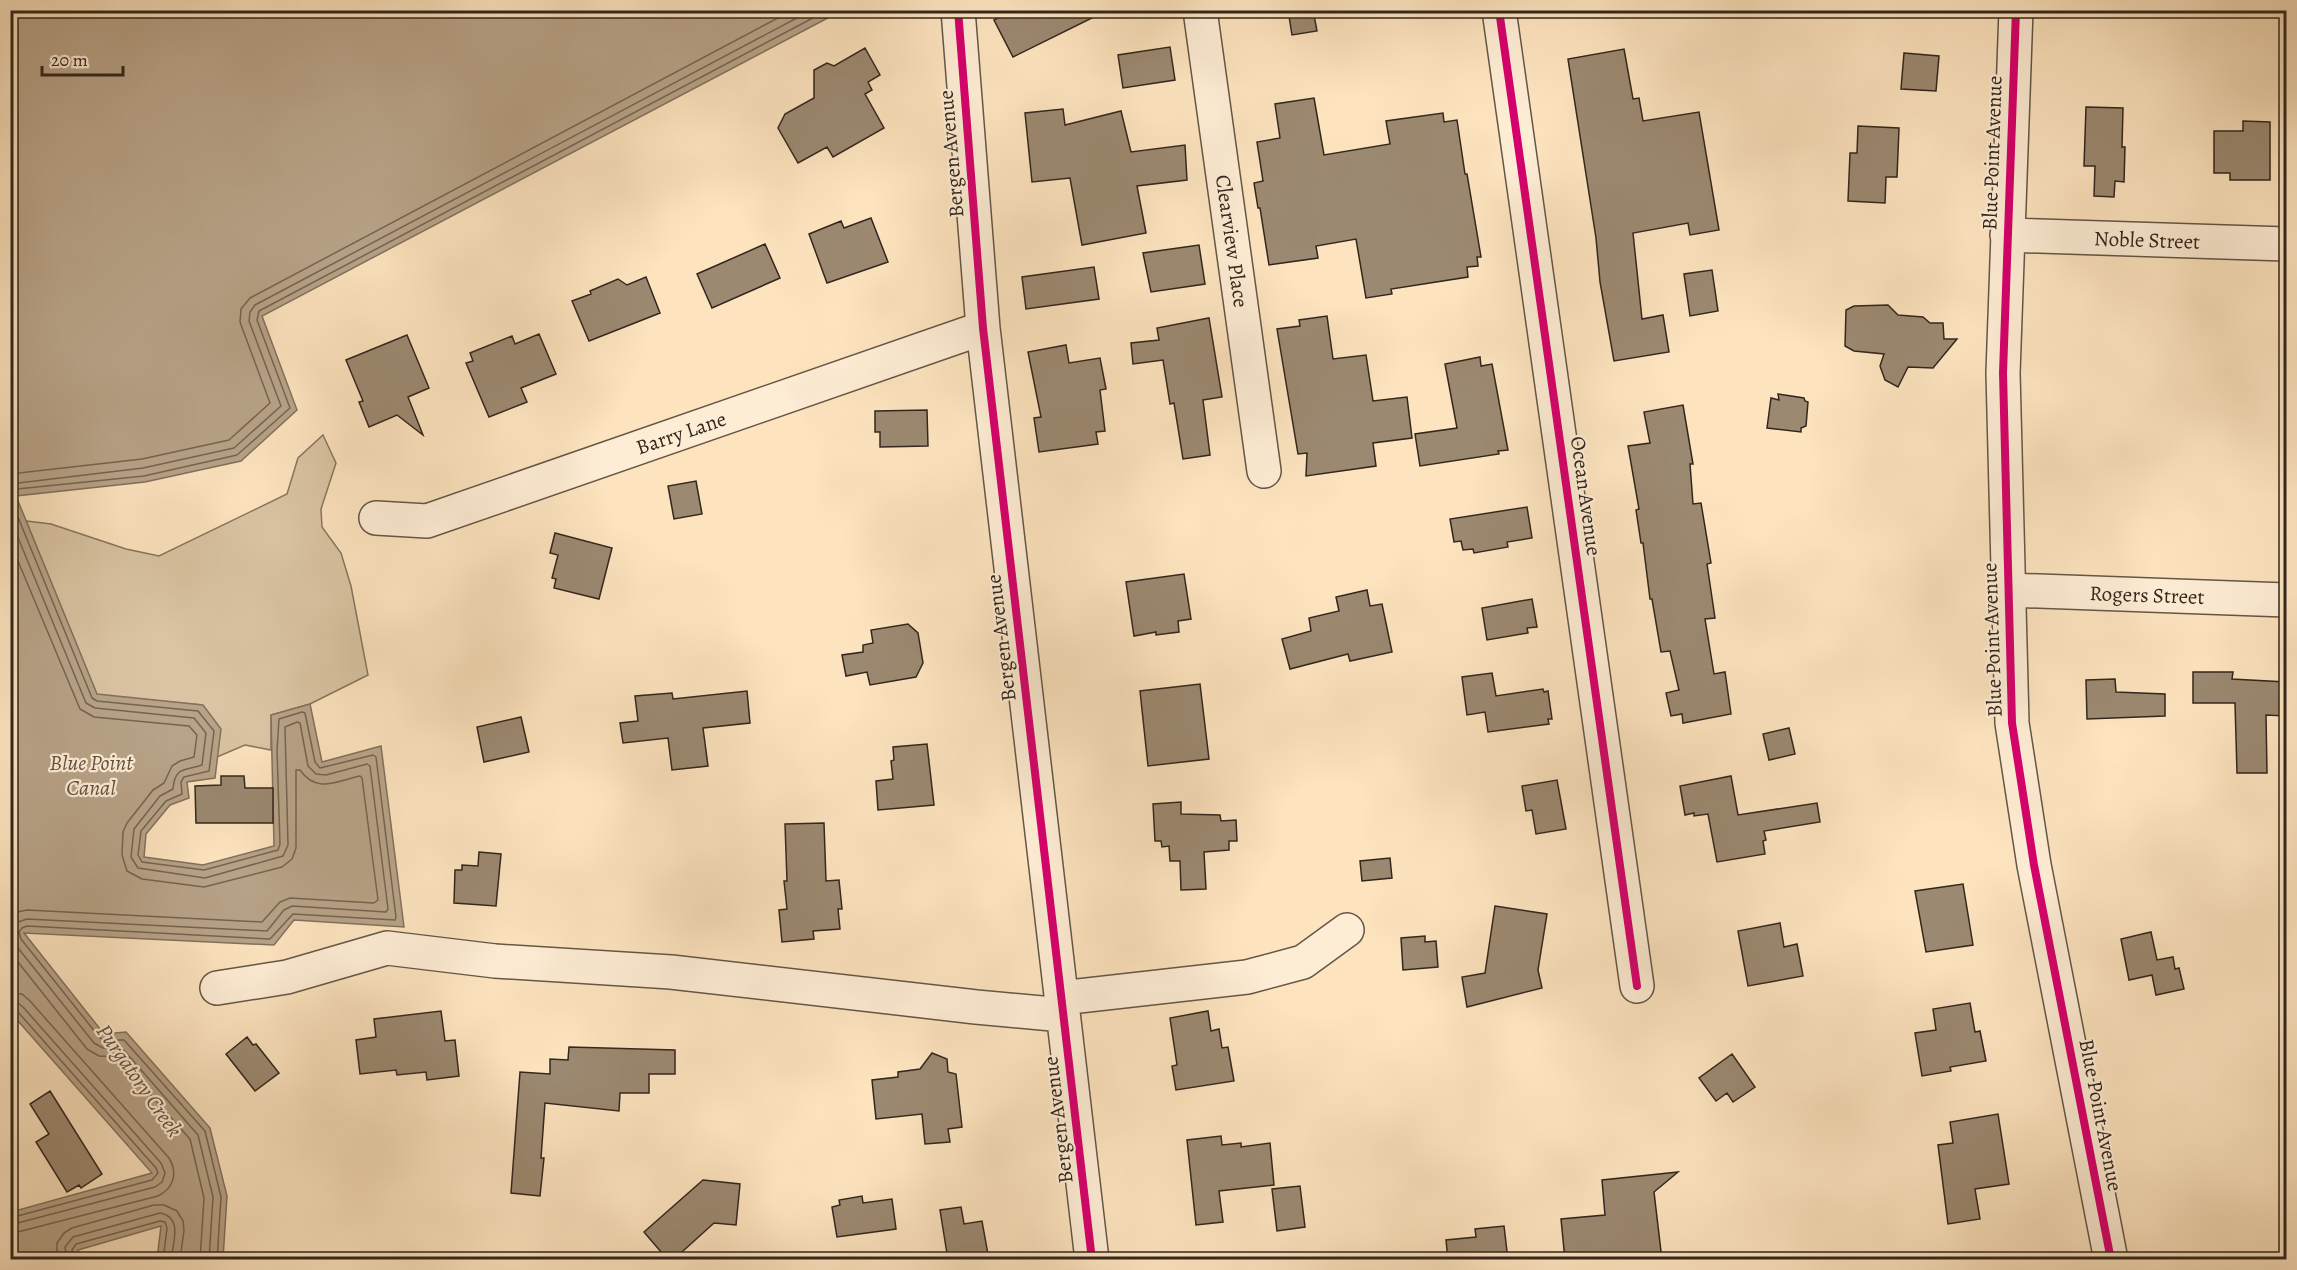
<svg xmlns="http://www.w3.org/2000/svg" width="2297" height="1270" font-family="Alegreya,serif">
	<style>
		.green { fill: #dac4a3; stroke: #867560; stroke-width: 1.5 }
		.water { fill: #b8a388; stroke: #82715d; stroke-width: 1.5 }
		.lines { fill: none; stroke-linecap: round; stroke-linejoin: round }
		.shore { stroke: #756452; stroke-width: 1.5 }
		.building { fill: #9c8971; stroke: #32261d; stroke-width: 1.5 }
		.minor-casing { stroke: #655646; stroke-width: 36 }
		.minor { stroke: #feedd5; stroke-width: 33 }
		.cycleway-casing { stroke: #feedd5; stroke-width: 11 }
		.cycleway { stroke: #d6006c; stroke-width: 8 }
		.labels { text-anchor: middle; stroke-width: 4.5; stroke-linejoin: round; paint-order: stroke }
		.street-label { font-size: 21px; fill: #32261d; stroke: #feedd5 }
		.water-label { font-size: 22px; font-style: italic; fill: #615242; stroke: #feedd5 }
	</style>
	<rect width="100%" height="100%" fill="#fde4bf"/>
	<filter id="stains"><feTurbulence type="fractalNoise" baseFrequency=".00333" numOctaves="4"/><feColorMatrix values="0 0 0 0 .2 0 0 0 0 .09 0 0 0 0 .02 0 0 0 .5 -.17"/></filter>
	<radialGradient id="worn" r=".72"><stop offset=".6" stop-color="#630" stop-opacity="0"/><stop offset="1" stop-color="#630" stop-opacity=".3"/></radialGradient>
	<path class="green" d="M 323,435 L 336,463 L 321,509 L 322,527 L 341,553 L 351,586 L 368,675 L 310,704 L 271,715 L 271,750 L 245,745 L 217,757 L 202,705 L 97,695 L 26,521 L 51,524 L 126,549 L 159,556 L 287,494 L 298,458 Z"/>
	<path class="water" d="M 10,11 L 841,11 L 262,316 L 297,410 L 241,461 L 145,482 L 16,496 L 97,694 L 203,705 L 221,729 L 215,778 L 187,782 L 189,798 L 170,805 L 146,834 L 144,857 L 203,865 L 274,846 L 271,715 L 310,704 L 322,762 L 381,746 L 404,927 L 294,920 L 274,945 L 24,933 L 104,1034 L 126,1032 L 210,1128 L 227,1196 L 223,1259 L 157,1259 L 161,1226 L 78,1250 L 81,1259 L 11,1259 L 11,1212 L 152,1173 L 11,1013 Z"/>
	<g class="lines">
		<path class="shore" d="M 10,474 L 142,459 L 229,440 L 270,403 L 240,322 L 241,309 L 250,298 L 793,10
			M 10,484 L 143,468 L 234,448 L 281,406 L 249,321 L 250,312 L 255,305 L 812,10
			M 10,518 L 86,703 L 95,708 L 194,718 L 206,733 L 202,765 C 185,771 175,766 173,789 L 160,796 L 134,829 L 131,857 L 138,868 L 205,878 L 283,856 L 288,845 L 285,727 L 297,722 L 300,723 L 308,766 L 316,774 L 326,775 L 367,764 L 370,766 L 388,909 L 386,912 L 292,906 L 284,910 L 267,931 L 27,919 L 18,922 L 12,930 L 14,943 L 94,1043 L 103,1048 L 121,1047 L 198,1135 L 213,1197 L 209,1260
			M 10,542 L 80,709 L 94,717 L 189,726 L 197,735 L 194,757 L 180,761 L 172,766 L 164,783 L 153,790 L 127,823 L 123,832 L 122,855 L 127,871 L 142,879 L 204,887 L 282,867 L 292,859 L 296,848 L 296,770 L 300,770 C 317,794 336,781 360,776 L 362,778 L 378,900 L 374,903 L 290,898 L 280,902 L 262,922 L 27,910 L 17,912 L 10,916
			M 10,952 L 87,1049 L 99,1056 L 117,1057 L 190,1139 L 204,1198 L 200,1260
			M 10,993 L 22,994 L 30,1001 L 169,1158 C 178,1173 174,1188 158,1196 L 10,1234
			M 10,1002 L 18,1003 L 23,1007 L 161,1163 L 165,1173 L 162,1182 L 155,1187 L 10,1225
			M 10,1009 L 18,1012 L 156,1168 L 158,1173 L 152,1180 L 10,1218
			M 57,1260 L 57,1243 L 64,1233 L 72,1228 L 154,1205 L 164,1205 L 177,1211 L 183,1221 L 184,1230 L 180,1260
			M 67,1260 L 65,1247 L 73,1237 L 160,1213 C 183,1217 173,1243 171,1260
			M 74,1260 L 72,1250 L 76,1244 L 160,1221 L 165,1222 L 167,1228 L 163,1260
			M 217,1260 L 221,1197 L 205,1131 L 124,1040 L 105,1040 L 100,1038 L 21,939 L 19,932 L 22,928 L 27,926 L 270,939 L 293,914 L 395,920 L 396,917 L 376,757 L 373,755 L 320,768 L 315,762 L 305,713 L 302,712 L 279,719 L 277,750 L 280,844 L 278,850 L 204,870 L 142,862 L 138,855 L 141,831 L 166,801 L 182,794 L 181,782 L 184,777 L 209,771 L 214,731 L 198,711 L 97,701 L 92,698 L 11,500 L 11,494 L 17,489 L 144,476 L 237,455 L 290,408 L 257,320 L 259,311 L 828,10"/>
	</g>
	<path class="building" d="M 1013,10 L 1108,10 L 1013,57 L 994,20 Z
		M 1288,10 L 1313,10 L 1317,31 L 1292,35 Z
		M 1170,47 L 1175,80 L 1123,88 L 1118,55 Z
		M 865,48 L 880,75 L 868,82 L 872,90 L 865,94 L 884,128 L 833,157 L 827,147 L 798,163 L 778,128 L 785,114 L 814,98 L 814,70 L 827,63 L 834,66 Z
		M 1624,49 L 1633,99 L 1639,98 L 1643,121 L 1699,112 L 1719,230 L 1690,235 L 1688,223 L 1633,233 L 1642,319 L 1663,315 L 1669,352 L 1614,361 L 1600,282 L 1596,238 L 1568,59 Z
		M 1904,53 L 1939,56 L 1936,91 L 1901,89 Z
		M 1314,98 L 1324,155 L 1390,144 L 1386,121 L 1443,113 L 1444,122 L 1457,120 L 1465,174 L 1467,174 L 1481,257 L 1477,257 L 1478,266 L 1467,267 L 1468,277 L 1391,289 L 1392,294 L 1366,298 L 1356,239 L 1316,246 L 1318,258 L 1269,265 L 1260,208 L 1258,208 L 1254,183 L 1263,181 L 1257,142 L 1280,138 L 1275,104 Z
		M 2086,107 L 2123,108 L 2122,147 L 2125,147 L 2124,182 L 2115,181 L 2114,197 L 2094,196 L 2095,166 L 2084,166 Z
		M 1063,109 L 1065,125 L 1121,111 L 1131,152 L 1185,145 L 1187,180 L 1137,186 L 1146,233 L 1082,245 L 1070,178 L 1032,182 L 1025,113 Z
		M 2243,121 L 2270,122 L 2270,180 L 2230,180 L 2230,173 L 2214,173 L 2214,131 L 2243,131 Z
		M 1858,126 L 1899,128 L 1897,177 L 1886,177 L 1885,203 L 1848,201 L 1850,153 L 1857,153 Z
		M 871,218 L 888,262 L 827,283 L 809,234 L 841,221 L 844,228 Z
		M 765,244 L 780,278 L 712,308 L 697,274 Z
		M 1199,245 L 1205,284 L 1151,292 L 1143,253 Z
		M 1094,267 L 1099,299 L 1026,309 L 1022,277 Z
		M 1712,270 L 1718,311 L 1690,316 L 1684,274 Z
		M 646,277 L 660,313 L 589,341 L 572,301 L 591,294 L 590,291 L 618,279 L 627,285 Z
		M 1888,305 L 1898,315 L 1923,317 L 1930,323 L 1943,323 L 1944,339 L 1957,339 L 1933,368 L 1908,367 L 1898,387 L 1885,380 L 1880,366 L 1884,354 L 1854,351 L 1845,346 L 1846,310 L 1854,306 Z
		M 1327,316 L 1333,359 L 1366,355 L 1373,401 L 1407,397 L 1412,438 L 1373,443 L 1376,466 L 1306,476 L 1307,453 L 1298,454 L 1277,329 L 1300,326 L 1299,320 Z
		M 1209,318 L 1222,397 L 1203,400 L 1210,455 L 1183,459 L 1174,403 L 1170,404 L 1163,360 L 1133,364 L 1131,343 L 1159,340 L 1157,328 Z
		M 539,334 L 556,374 L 521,388 L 527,402 L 489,417 L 466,363 L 473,361 L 470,353 L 512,336 L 515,344 Z
		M 407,335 L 429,388 L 408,397 L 423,435 L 397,415 L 369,427 L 359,402 L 363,401 L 346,360 Z
		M 1066,345 L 1069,363 L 1100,358 L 1106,389 L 1100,390 L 1105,431 L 1096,432 L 1098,444 L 1039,452 L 1034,418 L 1041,417 L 1028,352 Z
		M 1480,357 L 1481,366 L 1492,364 L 1508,450 L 1498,451 L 1499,454 L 1420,466 L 1415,434 L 1457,428 L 1445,364 Z
		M 1778,394 L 1804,398 L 1805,401 L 1808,402 L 1806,426 L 1801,428 L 1801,432 L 1767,428 L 1771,398 L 1779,400 Z
		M 1683,405 L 1693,464 L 1690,464 L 1693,504 L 1701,503 L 1711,563 L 1707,564 L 1715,618 L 1705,619 L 1714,674 L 1725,672 L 1731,714 L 1683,723 L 1682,714 L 1671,716 L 1666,693 L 1679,690 L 1670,651 L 1661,652 L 1652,599 L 1650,599 L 1643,543 L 1641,543 L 1636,510 L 1639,509 L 1628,446 L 1650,443 L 1644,412 Z
		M 927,410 L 928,446 L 880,447 L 880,432 L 875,432 L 875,411 Z
		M 696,481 L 702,514 L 674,519 L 668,486 Z
		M 1527,507 L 1532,538 L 1507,542 L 1508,547 L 1474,553 L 1473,549 L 1463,550 L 1461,541 L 1454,542 L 1450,519 Z
		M 555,533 L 612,548 L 599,599 L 554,588 L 556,579 L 552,578 L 558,555 L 550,553 Z
		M 1184,574 L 1191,619 L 1178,621 L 1179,632 L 1156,635 L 1156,632 L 1134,636 L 1126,582 Z
		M 1367,590 L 1370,606 L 1382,604 L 1392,652 L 1350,661 L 1348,654 L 1290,669 L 1282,639 L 1311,631 L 1309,618 L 1339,611 L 1336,597 Z
		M 1532,599 L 1537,627 L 1527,628 L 1528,633 L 1487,640 L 1482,608 Z
		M 908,624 L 918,633 L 923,663 L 916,677 L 870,685 L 867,672 L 846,676 L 842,655 L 863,652 L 863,645 L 873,643 L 871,630 Z
		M 2193,672 L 2233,672 L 2232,679 L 2286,682 L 2286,716 L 2266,715 L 2267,773 L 2237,773 L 2235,703 L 2193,703 Z
		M 1492,673 L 1496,696 L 1543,689 L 1544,692 L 1548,691 L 1552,719 L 1548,719 L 1549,724 L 1488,732 L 1485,712 L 1467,715 L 1462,677 Z
		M 2115,679 L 2116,692 L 2165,694 L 2165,716 L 2087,719 L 2086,680 Z
		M 1200,684 L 1209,759 L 1148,766 L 1140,691 Z
		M 747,691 L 750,723 L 703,728 L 708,766 L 672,770 L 668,738 L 623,743 L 620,723 L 638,721 L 635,696 L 672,693 L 673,699 Z
		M 521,717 L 529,752 L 484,762 L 477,727 Z
		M 1789,728 L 1795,754 L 1769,760 L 1763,734 Z
		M 927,744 L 934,805 L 878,810 L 876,781 L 893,779 L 891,761 L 894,760 L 893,747 Z
		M 221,776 L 244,776 L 245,788 L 273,788 L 273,823 L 196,823 L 195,786 L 221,785 Z
		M 1731,776 L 1738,815 L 1817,803 L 1820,822 L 1764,831 L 1766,840 L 1763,841 L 1765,854 L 1717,862 L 1708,814 L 1694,816 L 1694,813 L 1685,815 L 1680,786 Z
		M 1557,780 L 1566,829 L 1536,834 L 1532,810 L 1526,811 L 1522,786 Z
		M 1181,802 L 1181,814 L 1220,815 L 1221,821 L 1236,820 L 1237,841 L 1229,841 L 1229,850 L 1204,852 L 1206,889 L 1181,890 L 1180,861 L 1170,861 L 1169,846 L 1162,847 L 1161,841 L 1155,841 L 1153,804 Z
		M 824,823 L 826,881 L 839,880 L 842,909 L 838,909 L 840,929 L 813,931 L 814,939 L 782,942 L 779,910 L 787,909 L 784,881 L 787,881 L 785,824 Z
		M 479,852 L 501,854 L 496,906 L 454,903 L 455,870 L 462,870 L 462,865 L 478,866 Z
		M 1390,858 L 1392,878 L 1362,881 L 1360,861 Z
		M 1963,884 L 1973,945 L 1926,952 L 1915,891 Z
		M 1495,906 L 1547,914 L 1538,970 L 1542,988 L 1467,1007 L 1462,977 L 1485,973 Z
		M 1780,923 L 1784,947 L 1797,944 L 1803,976 L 1748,986 L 1738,931 Z
		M 2151,932 L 2157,960 L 2173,957 L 2175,969 L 2179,968 L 2184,989 L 2156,995 L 2152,975 L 2129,980 L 2121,939 Z
		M 1425,936 L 1425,942 L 1436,941 L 1438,967 L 1403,970 L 1401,938 Z
		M 1970,1003 L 1975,1032 L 1980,1031 L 1986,1061 L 1950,1067 L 1951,1071 L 1922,1076 L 1915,1033 L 1936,1030 L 1933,1009 Z
		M 441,1011 L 445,1041 L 455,1040 L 459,1076 L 427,1080 L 426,1072 L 397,1075 L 396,1070 L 360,1074 L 356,1040 L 376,1037 L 374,1019 Z
		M 1208,1011 L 1211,1031 L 1219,1029 L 1222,1048 L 1228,1047 L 1234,1081 L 1176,1090 L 1172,1066 L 1177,1065 L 1170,1018 Z
		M 247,1037 L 253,1045 L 256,1044 L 279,1073 L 255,1091 L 226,1054 Z
		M 569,1047 L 675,1050 L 675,1074 L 649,1074 L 649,1093 L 620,1093 L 619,1111 L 545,1103 L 541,1158 L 544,1158 L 540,1196 L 511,1193 L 520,1072 L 550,1074 L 550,1059 L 568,1060 Z
		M 932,1053 L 947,1059 L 948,1072 L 956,1074 L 962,1127 L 948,1129 L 950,1142 L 925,1144 L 922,1114 L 876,1119 L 872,1080 L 898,1077 L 898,1072 L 920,1069 Z
		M 1732,1054 L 1755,1087 L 1733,1102 L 1727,1093 L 1716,1101 L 1699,1078 Z
		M 50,1091 L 102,1174 L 81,1188 L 79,1185 L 67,1192 L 36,1142 L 49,1134 L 30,1104 Z
		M 1998,1114 L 2009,1184 L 1975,1189 L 1980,1219 L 1948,1224 L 1938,1145 L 1953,1143 L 1950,1122 Z
		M 1221,1136 L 1222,1145 L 1241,1143 L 1241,1147 L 1270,1143 L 1274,1185 L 1219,1191 L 1223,1222 L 1196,1225 L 1187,1140 Z
		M 1678,1172 L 1654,1192 L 1662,1260 L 1565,1260 L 1561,1219 L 1605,1215 L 1602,1180 Z
		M 703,1180 L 740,1184 L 736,1225 L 714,1223 L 673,1260 L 668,1260 L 644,1232 Z
		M 1300,1186 L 1305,1227 L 1277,1231 L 1272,1189 Z
		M 862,1196 L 863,1203 L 892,1199 L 896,1229 L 837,1237 L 832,1207 L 840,1205 L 839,1200 Z
		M 961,1207 L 964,1224 L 982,1221 L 989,1260 L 948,1260 L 940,1210 Z
		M 1504,1226 L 1508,1260 L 1448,1260 L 1446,1240 L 1476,1237 L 1475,1229 Z"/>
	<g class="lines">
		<defs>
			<path id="minor" d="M 958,10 L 983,328 L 1092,1260
				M 1200,10 L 1264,471
				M 1499,10 L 1637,986
				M 2016,10 L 2003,373 L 2012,723 L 2034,865 L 2111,1260
				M 2007,235 L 2286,244
				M 376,518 L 427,521 L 983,328
				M 2008,590 L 2286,600
				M 217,988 L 287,977 L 387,948 L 495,961 L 671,972 L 976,1007 L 1063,1015
				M 1061,998 L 1247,977 L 1303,962 L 1347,930"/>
		</defs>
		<use href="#minor" class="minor-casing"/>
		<use href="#minor" class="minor"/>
		<defs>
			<path id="cycleway" d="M 958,10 L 983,328 L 1092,1260
				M 1499,10 L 1637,986
				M 2016,10 L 2003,373 L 2012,723 L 2034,865 L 2111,1260"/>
		</defs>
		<use href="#cycleway" class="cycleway-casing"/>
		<use href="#cycleway" class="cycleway"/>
	</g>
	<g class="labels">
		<g class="street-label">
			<text transform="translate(1992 153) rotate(-88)" y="7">Blue Point Avenue</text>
			<text transform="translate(951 154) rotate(-95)" y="7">Bergen Avenue</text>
			<text transform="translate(2147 240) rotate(2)" y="7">Noble Street</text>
			<text transform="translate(1232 241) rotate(82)" y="7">Clearview Place</text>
			<text transform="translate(681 433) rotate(-19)" y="7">Barry Lane</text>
			<text transform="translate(1586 496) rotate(82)" y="7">Ocean Avenue</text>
			<text transform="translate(2147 595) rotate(2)" y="7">Rogers Street</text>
			<text transform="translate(1001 638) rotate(-97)" y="7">Bergen Avenue</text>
			<text transform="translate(1992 640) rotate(-92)" y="7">Blue Point Avenue</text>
			<text transform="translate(2101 1115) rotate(79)" y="7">Blue Point Avenue</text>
			<text transform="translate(1058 1120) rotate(-97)" y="7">Bergen Avenue</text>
		</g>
		<g class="water-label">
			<text x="91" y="770">Blue Point<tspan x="91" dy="25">Canal</tspan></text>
			<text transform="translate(140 1080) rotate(55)" y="8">Purgatory Creek</text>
		</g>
	</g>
	<rect width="2297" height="1270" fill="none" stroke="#fde4bf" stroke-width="36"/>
	<rect x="12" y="12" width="2273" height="1246" fill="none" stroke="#32261d" stroke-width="3"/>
	<rect x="18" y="18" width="2261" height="1234" fill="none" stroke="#32261d" stroke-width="1.5"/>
	<path d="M42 66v9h81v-9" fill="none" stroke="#32261d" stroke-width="3"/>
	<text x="51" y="66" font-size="18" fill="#32261d" stroke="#feedd5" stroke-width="4.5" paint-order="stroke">20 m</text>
	<rect width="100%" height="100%" filter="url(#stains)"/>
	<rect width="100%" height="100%" fill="url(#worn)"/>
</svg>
